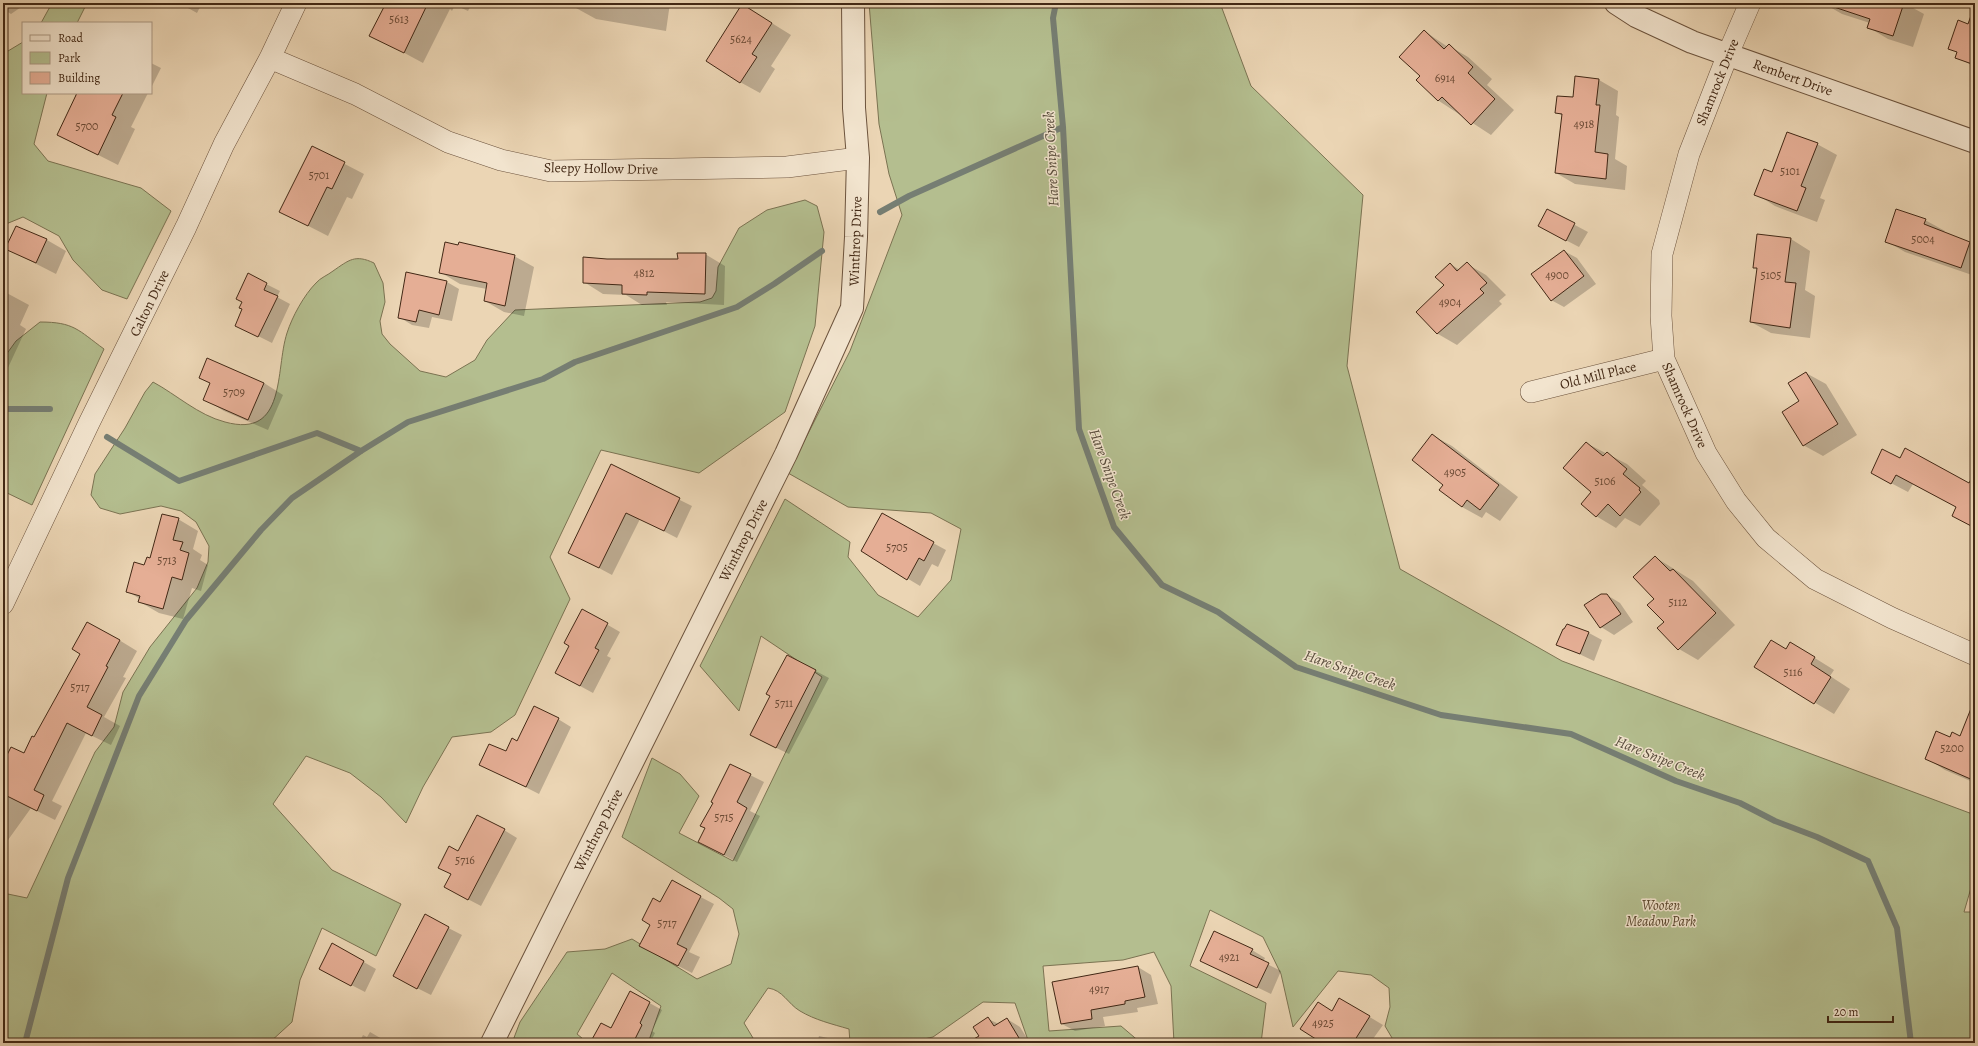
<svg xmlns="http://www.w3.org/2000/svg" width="1978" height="1046" font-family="Alegreya,serif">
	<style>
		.green { fill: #b4be8f; stroke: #7b7352 }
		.shadow { fill: #0003 }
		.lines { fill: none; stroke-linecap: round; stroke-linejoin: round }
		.stream { stroke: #767e73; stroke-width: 6 }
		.building { fill: #e5ae95; stroke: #422815 }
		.minor-casing { stroke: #6c533d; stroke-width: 22 }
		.tertiary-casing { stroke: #6c533d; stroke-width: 24 }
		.minor { stroke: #f2e4ce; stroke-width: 21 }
		.tertiary { stroke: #f2e4ce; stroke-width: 22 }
		.labels { text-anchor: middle; stroke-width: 3; stroke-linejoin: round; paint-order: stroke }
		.number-label { font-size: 12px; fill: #6b4a35 }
		.street-label { font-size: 14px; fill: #422815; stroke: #f2e4ce }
		.park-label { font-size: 14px; font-style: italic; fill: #59462d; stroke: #f2e4ce }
		.water-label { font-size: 15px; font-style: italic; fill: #584c3c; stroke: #f2e4ce }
	</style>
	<rect width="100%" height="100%" fill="#ebd5b4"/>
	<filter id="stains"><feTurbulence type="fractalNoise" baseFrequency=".005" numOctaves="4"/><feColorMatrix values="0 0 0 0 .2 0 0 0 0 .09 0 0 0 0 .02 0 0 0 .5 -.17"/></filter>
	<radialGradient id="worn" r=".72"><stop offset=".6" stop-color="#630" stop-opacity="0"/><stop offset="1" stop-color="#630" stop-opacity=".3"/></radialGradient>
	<path class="green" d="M 52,3 L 87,3 L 77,23 L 41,23 Z
		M 869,3 L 1220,3 L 1251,86 L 1363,195 L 1347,366 L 1400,569 L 1562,661 L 1975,815 L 1975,874 L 1964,912 L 1975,912 L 1975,1043 L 1395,1043 L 1385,1026 L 1390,1007 L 1389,988 L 1371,975 L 1338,971 L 1293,1027 L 1281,974 L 1263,937 L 1210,910 L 1190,966 L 1266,1003 L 1261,1043 L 1174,1043 L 1171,986 L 1154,952 L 1123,960 L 1043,966 L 1049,1031 L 1121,1026 L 1141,1043 L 1029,1043 L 1015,1003 L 983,1002 L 933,1037 L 906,1043 L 850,1043 L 849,1029 C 832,1024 815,1020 800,1011 C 788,1004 783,990 768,988 L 744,1023 L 756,1043 L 648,1043 L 661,1006 L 612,973 L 577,1034 L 588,1043 L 512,1043 L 520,1022 L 567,952 L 605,949 L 632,939 L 697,979 L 731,964 L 739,934 L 733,909 L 719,898 L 622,837 L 652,758 L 680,774 L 699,796 L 679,833 L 733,861 L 822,677 L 761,636 L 739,711 L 700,666 L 785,499 L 850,542 L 848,557 L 878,595 L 918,617 L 951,580 L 961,529 L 931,513 L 848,507 L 788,473 L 850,351 L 902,215 L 889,174 L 879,124 Z
		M 23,42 L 23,93 L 47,93 L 34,144 L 48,161 L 141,188 L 171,211 L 127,299 L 102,290 L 73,260 L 59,236 L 23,217 L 6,224 L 3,229 L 3,54 Z
		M 805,200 L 817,206 L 824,232 L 815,326 L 785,412 L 699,473 L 601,450 L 550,557 L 570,599 L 515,715 L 491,732 L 452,737 L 423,787 L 406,823 L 381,797 L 350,773 L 306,756 L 273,804 L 332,870 L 401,904 L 376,956 L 322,928 L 300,980 L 292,1022 L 269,1043 L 3,1043 L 3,893 L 27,898 L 95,752 L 114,727 L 123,692 L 150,647 L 197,588 L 208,562 L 209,546 L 196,522 L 181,511 L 161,506 L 120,514 L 100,508 L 91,495 L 95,474 L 125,428 L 145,392 L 153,382 C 177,395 198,415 225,422 C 287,439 275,370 287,333 C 292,317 304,295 316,283 C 320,278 328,275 333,271 C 349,260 355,254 374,263 L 383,283 L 385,302 L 380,321 L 382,334 L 390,344 L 420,371 L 446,377 L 475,360 L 487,340 L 515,310 L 700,302 L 712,298 L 716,291 L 718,267 L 739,228 L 767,210 Z
		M 40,322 C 74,322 78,330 104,349 L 32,505 L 3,491 L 3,359 L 16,341 Z"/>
	<path class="shadow" d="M 3,3 L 27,3 L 11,14 L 3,9 Z
		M 179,3 L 202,3 L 197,13 Z
		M 387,3 L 472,3 L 468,11 L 455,5 L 452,11 L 450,9 L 423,63 L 371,35 Z
		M 577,3 L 670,3 L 666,31 L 596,19 L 576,8 Z
		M 1823,3 L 1904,3 L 1924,14 L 1913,47 L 1888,39 L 1868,27 L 1870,23 L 1842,14 Z
		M 743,5 L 791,35 L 771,66 L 775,69 L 760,93 L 740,82 Z
		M 1975,27 L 1975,67 L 1956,57 L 1958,53 L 1949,48 Z
		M 1424,31 L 1448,47 L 1449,46 L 1468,57 L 1492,79 L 1487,85 L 1514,110 L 1491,135 L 1439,101 L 1417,80 L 1421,76 Z
		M 151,63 L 161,68 L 151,88 Z
		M 1599,80 L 1618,91 L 1616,115 L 1619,117 L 1615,159 L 1627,166 L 1625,190 L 1575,184 L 1556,173 L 1563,116 L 1556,112 Z
		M 76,93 L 148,93 L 131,127 L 135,129 L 118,165 L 59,135 L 77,97 L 75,96 Z
		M 1817,144 L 1837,155 L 1820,198 L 1825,200 L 1817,222 L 1775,206 L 1756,194 L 1772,174 Z
		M 312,147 L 364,174 L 352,199 L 347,197 L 328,236 L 281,212 Z
		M 1547,210 L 1588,232 L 1579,247 L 1552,233 Z
		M 1925,220 L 1945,231 L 1944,232 L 1975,246 L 1975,276 L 1905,252 L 1886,241 Z
		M 17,227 L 47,240 L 66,251 L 56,274 L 7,249 Z
		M 1758,235 L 1791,239 L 1810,251 L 1805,290 L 1815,296 L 1810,338 L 1771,333 L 1751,322 L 1758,270 L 1754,267 Z
		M 1564,251 L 1577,258 L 1596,284 L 1564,307 L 1551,300 Z
		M 705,254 L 725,266 L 724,305 L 666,302 L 667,305 L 642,305 L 626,295 L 603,294 L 584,282 L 607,260 L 679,260 Z
		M 514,256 L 534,267 L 524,316 L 504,312 L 485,301 L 487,289 L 460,284 L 440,272 Z
		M 1450,264 L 1460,270 L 1467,264 L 1486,275 L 1506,295 L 1499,301 L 1502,304 L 1457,345 L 1438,334 L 1417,312 L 1445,285 Z
		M 248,275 L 280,291 L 277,297 L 290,304 L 272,343 L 236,325 L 243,309 Z
		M 447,282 L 459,289 L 452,321 L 432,317 L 429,328 L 412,325 L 399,317 Z
		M 3,291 L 29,305 L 20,325 L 26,329 L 6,372 L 3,371 Z
		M 208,359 L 264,383 L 283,395 L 268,430 L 224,411 L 205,399 L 211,384 L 200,378 Z
		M 1806,373 L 1826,384 L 1857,435 L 1823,456 L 1803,445 L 1800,401 Z
		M 1432,435 L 1452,446 L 1518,497 L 1500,521 L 1486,512 L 1482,518 L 1462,507 L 1445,484 Z
		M 1586,443 L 1627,464 L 1646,481 L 1642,485 L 1659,500 L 1660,504 L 1640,526 L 1625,518 L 1616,528 L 1596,516 Z
		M 1900,459 L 1975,486 L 1975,528 L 1957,507 L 1913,484 L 1908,492 L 1889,482 Z
		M 611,466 L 692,506 L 677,538 L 640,519 L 612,575 L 569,552 Z
		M 178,519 L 198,531 L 193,549 L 202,555 L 200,560 L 208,565 L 201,591 L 192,588 L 183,619 L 159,613 L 140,602 L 140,599 L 127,591 Z
		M 933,543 L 946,550 L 938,567 L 932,564 L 920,586 L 862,551 Z
		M 1655,557 L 1693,581 L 1735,625 L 1698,660 L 1679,649 L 1655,599 Z
		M 1607,595 L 1620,603 L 1633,622 L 1614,635 L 1601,627 Z
		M 582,610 L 620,632 L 607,656 L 611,658 L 593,693 L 569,680 L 570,646 Z
		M 1567,625 L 1589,633 L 1602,640 L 1594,661 L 1558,644 Z
		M 119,640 L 137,651 L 123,677 L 126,678 L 104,717 L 120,726 L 111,745 L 86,733 L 52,801 L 62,806 L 55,820 L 31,808 L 3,847 L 3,765 L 24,755 Z
		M 1787,650 L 1810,655 L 1834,670 L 1830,676 L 1850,689 L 1834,714 L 1755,667 Z
		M 787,656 L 829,678 L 789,754 L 764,742 Z
		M 558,719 L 571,727 L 539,794 L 480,764 L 506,753 L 518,742 Z
		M 1975,735 L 1975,783 L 1945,770 L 1926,758 L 1951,738 Z
		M 730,765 L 764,782 L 750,811 L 760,816 L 737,862 L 712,849 L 707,828 L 714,803 Z
		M 504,830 L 517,838 L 481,906 L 458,894 L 452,875 L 439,867 L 458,852 Z
		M 672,882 L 714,904 L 689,952 L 700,957 L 692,973 L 653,953 L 651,925 Z
		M 425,916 L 462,935 L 431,995 L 407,983 Z
		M 332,944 L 376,969 L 365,992 L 320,969 Z
		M 1252,950 L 1265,958 L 1263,962 L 1281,971 L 1271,994 L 1201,960 Z
		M 1138,967 L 1151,975 L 1158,1004 L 1137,1008 L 1138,1012 L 1103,1017 L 1105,1026 L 1075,1031 L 1062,1024 Z
		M 630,992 L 662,1010 L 652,1031 L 655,1033 L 650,1043 L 599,1043 L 611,1029 Z
		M 1353,1007 L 1383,1025 L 1370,1043 L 1323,1043 L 1333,1012 Z
		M 988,1019 L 999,1024 L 1007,1019 L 1020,1027 L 1030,1043 L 976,1043 L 982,1038 Z
		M 370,1032 L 389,1043 L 359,1043 L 363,1035 L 367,1037 Z
		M 819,1036 L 841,1041 L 844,1043 L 817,1043 Z
		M 783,1039 L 796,1043 L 782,1043 Z"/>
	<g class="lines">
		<path class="stream" d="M 1056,3 L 1053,18 L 1063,127 L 1079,429 L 1114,527 L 1162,585 L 1218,612 L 1296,667 L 1441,715 L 1571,734 L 1676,781 L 1740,803 L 1775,821 L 1817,837 L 1868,861 L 1897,928 L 1911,1043
			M 880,212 L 909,196 L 1063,127
			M 3,409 L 50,409
			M 107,437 L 179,481 L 317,433 L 361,451
			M 25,1043 L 68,878 L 139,696 L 186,620 L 261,530 L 292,498 L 361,451 L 408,422 L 543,379 L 575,362 L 737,307 L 774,284 L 822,251"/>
	</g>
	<path class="building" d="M 386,3 L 428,3 L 404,53 L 369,36 Z
		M 1832,3 L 1904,3 L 1893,36 L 1867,28 L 1870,19 L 1831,6 Z
		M 742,4 L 772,23 L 752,54 L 757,57 L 740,83 L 706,61 Z
		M 1973,10 L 1975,10 L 1975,65 L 1955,58 L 1957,52 L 1948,49 L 1958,20 L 1968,24 Z
		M 1424,30 L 1444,49 L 1449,44 L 1473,67 L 1468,73 L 1495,99 L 1471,125 L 1442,97 L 1438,101 L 1416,80 L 1420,76 L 1399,57 Z
		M 1575,76 L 1599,79 L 1596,105 L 1600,105 L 1595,152 L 1608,154 L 1606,179 L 1555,173 L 1562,114 L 1555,113 L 1557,96 L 1573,97 Z
		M 77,93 L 123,93 L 112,115 L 116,117 L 98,155 L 57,135 Z
		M 1787,132 L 1818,143 L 1801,186 L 1806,188 L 1797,211 L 1754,195 L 1764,169 L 1772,172 Z
		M 312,146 L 345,162 L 332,189 L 327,187 L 308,226 L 279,212 Z
		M 1547,209 L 1575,223 L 1566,241 L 1538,226 Z
		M 1896,209 L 1926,219 L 1924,224 L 1970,242 L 1961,268 L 1885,242 Z
		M 16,226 L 47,239 L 36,263 L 5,249 Z
		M 1757,234 L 1791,238 L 1785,282 L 1796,283 L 1790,328 L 1750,322 L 1757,268 L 1753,268 Z
		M 445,242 L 458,245 L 459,242 L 515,255 L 505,306 L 484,301 L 487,283 L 439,273 Z
		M 1564,250 L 1584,276 L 1551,301 L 1531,274 Z
		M 677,253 L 706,253 L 705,294 L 647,292 L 647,295 L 622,294 L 622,285 L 583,283 L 583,257 L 607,259 L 678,259 Z
		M 1467,262 L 1487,283 L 1480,289 L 1484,293 L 1437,334 L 1416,312 L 1444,285 L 1435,277 L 1450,263 L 1457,271 Z
		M 406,272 L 447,281 L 439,315 L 419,310 L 416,322 L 398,318 Z
		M 248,273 L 267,283 L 264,290 L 278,296 L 258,337 L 235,326 L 242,309 L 239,308 L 242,302 L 236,299 Z
		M 207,358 L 264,383 L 248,420 L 203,400 L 210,383 L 199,378 Z
		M 1806,372 L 1838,424 L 1803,446 L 1782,412 L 1799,401 L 1788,383 Z
		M 1432,434 L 1499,485 L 1480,510 L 1467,500 L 1462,507 L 1439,490 L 1443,485 L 1412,460 Z
		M 1586,442 L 1603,456 L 1607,452 L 1627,469 L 1623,474 L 1640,488 L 1639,490 L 1641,492 L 1620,516 L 1608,504 L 1596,517 L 1581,504 L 1591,492 L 1563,468 Z
		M 1905,448 L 1969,483 L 1975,472 L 1975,528 L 1952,516 L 1956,507 L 1896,475 L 1891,484 L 1871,473 L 1882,449 L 1900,458 Z
		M 611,464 L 680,498 L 664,531 L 626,513 L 599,568 L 568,553 Z
		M 882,513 L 934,542 L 924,561 L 919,558 L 907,580 L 861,551 Z
		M 162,514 L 179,518 L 173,540 L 183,542 L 180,550 L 189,553 L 182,580 L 172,577 L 163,609 L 138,602 L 140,596 L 126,592 L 134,562 L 144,565 L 147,557 L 150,558 Z
		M 1655,556 L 1670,571 L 1673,569 L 1716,613 L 1678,650 L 1657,628 L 1664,622 L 1647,605 L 1654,599 L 1633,577 Z
		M 1601,594 L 1607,594 L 1621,614 L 1600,628 L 1584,605 Z
		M 582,609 L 608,623 L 595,648 L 599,650 L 580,686 L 555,673 L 569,646 L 564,643 Z
		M 87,622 L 120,640 L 106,666 L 108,667 L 87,707 L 102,715 L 92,736 L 67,723 L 34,790 L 44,795 L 37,811 L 3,794 L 3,763 L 11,747 L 24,753 L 32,736 L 34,737 L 80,654 L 72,649 Z
		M 1567,624 L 1589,632 L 1580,654 L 1556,645 L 1563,629 L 1564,629 Z
		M 1771,640 L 1786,649 L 1790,642 L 1815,657 L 1811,664 L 1831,677 L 1814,704 L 1754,667 Z
		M 787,655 L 816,670 L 776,748 L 750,735 L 770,696 L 766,694 Z
		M 1974,701 L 1975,701 L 1975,781 L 1925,759 L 1936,731 L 1950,737 L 1952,732 L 1960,736 Z
		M 534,706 L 559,718 L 526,787 L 479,765 L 489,744 L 506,751 L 512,738 L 517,741 Z
		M 730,764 L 751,774 L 737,802 L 747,808 L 724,855 L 698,842 L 705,828 L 700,826 L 713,803 L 711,802 Z
		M 477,815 L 505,829 L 468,900 L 444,887 L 451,874 L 438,868 L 449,846 L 458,851 Z
		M 672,880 L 701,896 L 677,944 L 687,949 L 678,966 L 639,946 L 650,925 L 642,920 L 653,898 L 660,902 Z
		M 425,914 L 449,927 L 417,989 L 393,976 Z
		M 1214,931 L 1253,949 L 1250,954 L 1269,963 L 1257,988 L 1200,961 Z
		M 332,943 L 364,961 L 351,986 L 319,969 Z
		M 1138,966 L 1145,997 L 1125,1001 L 1125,1004 L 1091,1010 L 1092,1019 L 1061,1024 L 1052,982 Z
		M 630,991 L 650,1002 L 640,1023 L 642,1025 L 635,1039 L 643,1043 L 590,1043 L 601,1023 L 611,1028 Z
		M 1339,998 L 1370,1016 L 1353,1043 L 1322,1043 L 1300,1029 L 1318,1002 L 1332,1011 Z
		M 988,1017 L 994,1026 L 1007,1018 L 1022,1043 L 967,1043 L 979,1036 L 973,1027 Z"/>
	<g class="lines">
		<defs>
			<path id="minor" d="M 1750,3 L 1728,54 L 1689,154 L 1662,254 L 1661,316 L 1664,359 L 1706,453 L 1736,501 L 1766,538 L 1815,579 L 1892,618 L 1975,655
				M 270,58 L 355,94 L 448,142 L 501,160 L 551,171 L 787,167 L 858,158
				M 1531,392 L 1664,359
				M 3,604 L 89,423 L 186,227 L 224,144 L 270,58 L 296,3"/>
			<path id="tertiary" d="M 1616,3 L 1636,16 L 1692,42 L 1975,142
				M 492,1043 L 786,454 L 852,308 L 856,237 L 858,158 L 854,108 L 853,3"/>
		</defs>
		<use href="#minor" class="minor-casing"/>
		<use href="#tertiary" class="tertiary-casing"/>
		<use href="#minor" class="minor"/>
		<use href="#tertiary" class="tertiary"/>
	</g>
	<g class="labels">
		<g class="number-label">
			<text x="399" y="23">5613</text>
			<text x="741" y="43">5624</text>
			<text x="1445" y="82">6914</text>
			<text x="1584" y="128">4918</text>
			<text x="87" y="130">5700</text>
			<text x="1790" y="175">5101</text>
			<text x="319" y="179">5701</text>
			<text x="1923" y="243">5004</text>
			<text x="644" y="277">4812</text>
			<text x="1557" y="279">4900</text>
			<text x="1771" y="279">5105</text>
			<text x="1450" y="306">4904</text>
			<text x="234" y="396">5709</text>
			<text x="1455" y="476">4905</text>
			<text x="1605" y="485">5106</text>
			<text x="897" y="551">5705</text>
			<text x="167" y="564">5713</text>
			<text x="1678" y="606">5112</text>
			<text x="1793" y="676">5116</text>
			<text x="80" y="691">5717</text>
			<text x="784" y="707">5711</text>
			<text x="1952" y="752">5200</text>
			<text x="724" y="821">5715</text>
			<text x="465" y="864">5716</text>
			<text x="667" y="927">5717</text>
			<text x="1229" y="961">4921</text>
			<text x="1099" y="993">4917</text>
			<text x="1323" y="1027">4925</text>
		</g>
		<g class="street-label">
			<text transform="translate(1793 77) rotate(20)" y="5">Rembert Drive</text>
			<text transform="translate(1717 82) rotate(-68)" y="5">Shamrock Drive</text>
			<text transform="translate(601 168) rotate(1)" y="5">Sleepy Hollow Drive</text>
			<text transform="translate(855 241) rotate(-88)" y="5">Winthrop Drive</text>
			<text transform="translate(149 303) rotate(-64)" y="5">Calton Drive</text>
			<text transform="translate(1598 375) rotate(-14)" y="5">Old Mill Place</text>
			<text transform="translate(1685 405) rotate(66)" y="5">Shamrock Drive</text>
			<text transform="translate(743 540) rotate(-63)" y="5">Winthrop Drive</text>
			<text transform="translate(598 830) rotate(-63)" y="5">Winthrop Drive</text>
		</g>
		<g class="park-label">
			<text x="1661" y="910">Wooten<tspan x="1661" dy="16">Meadow Park</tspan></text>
		</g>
		<g class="water-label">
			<text transform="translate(1051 159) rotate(-93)" y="5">Hare Snipe Creek</text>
			<text transform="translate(1110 474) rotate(70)" y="5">Hare Snipe Creek</text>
			<text transform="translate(1350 670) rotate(19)" y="5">Hare Snipe Creek</text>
			<text transform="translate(1660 758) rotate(22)" y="5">Hare Snipe Creek</text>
		</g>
	</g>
	<rect width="1978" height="1046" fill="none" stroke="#ebd5b4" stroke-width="16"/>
	<rect x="4" y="4" width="1970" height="1038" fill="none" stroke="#422815" stroke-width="2"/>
	<rect x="8" y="8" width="1962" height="1030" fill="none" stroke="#422815"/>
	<rect x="22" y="22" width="130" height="72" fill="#f2e4ce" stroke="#ac9984"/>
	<rect x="30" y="35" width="20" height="6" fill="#f2e4ce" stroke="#ac9984"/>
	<text x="58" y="42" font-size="12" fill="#422815">Road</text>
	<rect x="30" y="52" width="20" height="12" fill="#b4be8f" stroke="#ac9984"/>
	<text x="58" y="62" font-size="12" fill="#422815">Park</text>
	<rect x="30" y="72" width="20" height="12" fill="#e5ae95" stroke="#ac9984"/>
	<text x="58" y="82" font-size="12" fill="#422815">Building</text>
	<path d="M1828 1016v6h65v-6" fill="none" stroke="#422815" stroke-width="2"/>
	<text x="1834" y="1016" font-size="12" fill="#422815" stroke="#f2e4ce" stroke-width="3" paint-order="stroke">20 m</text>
	<rect width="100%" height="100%" filter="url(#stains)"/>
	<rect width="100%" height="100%" fill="url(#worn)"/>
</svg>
